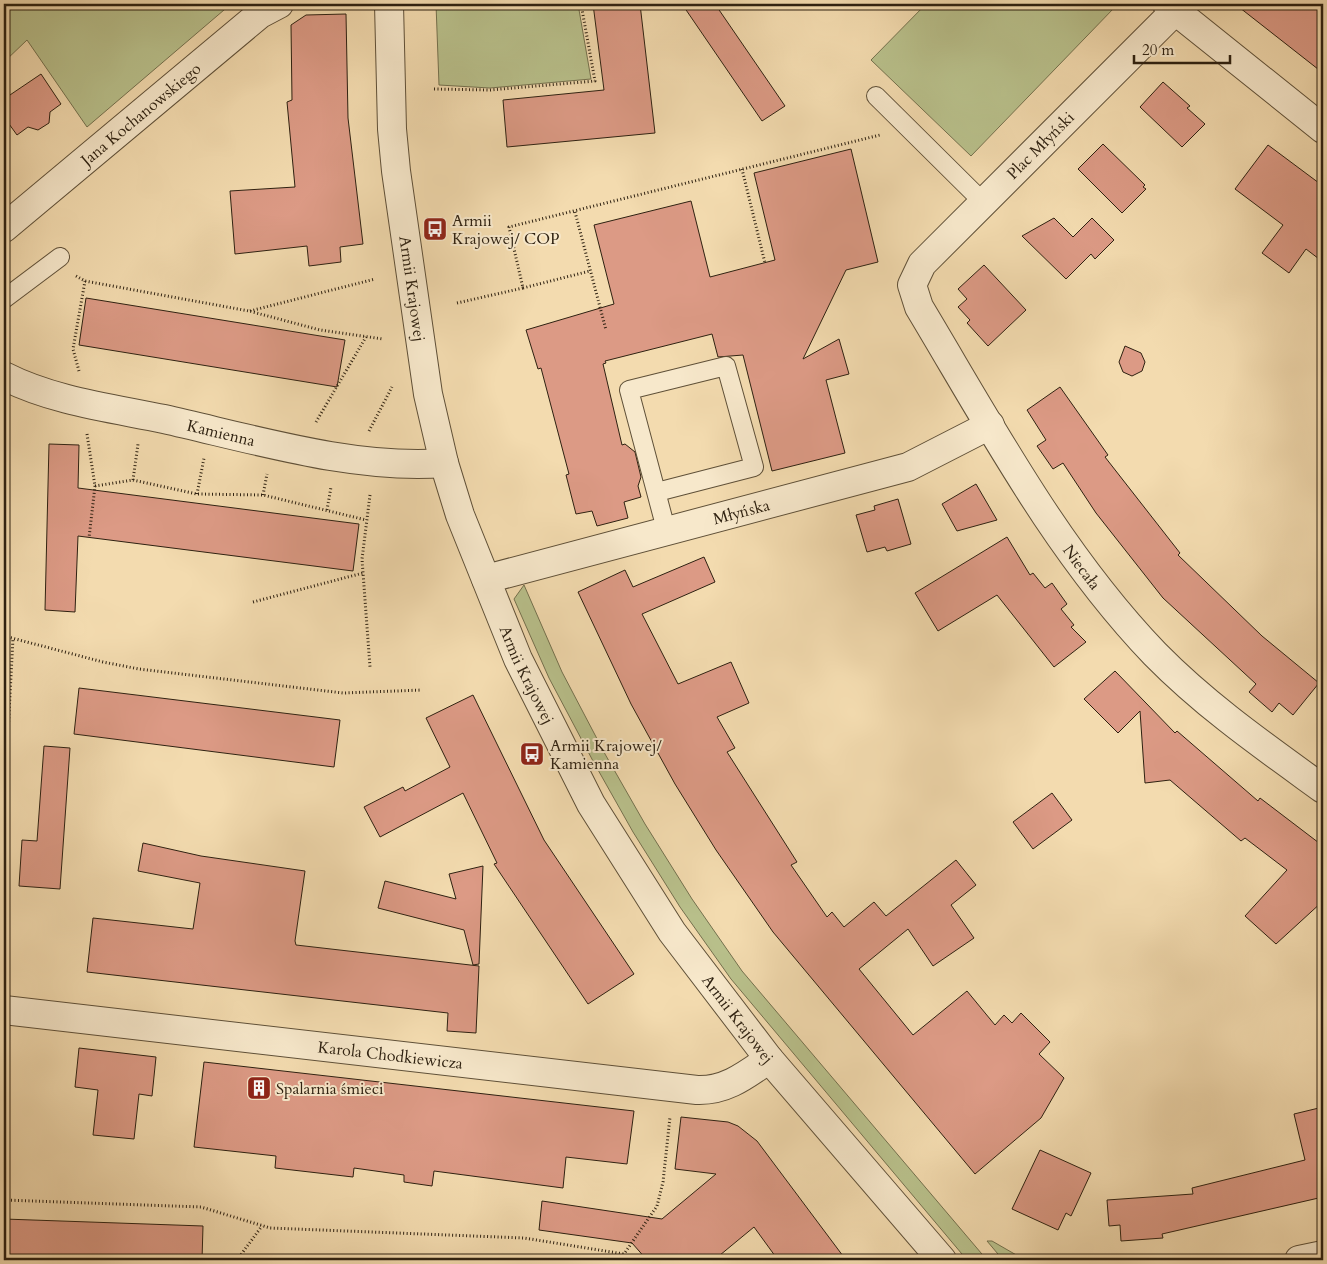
<svg xmlns="http://www.w3.org/2000/svg" width="1327" height="1264" font-family="Cardo,serif">
	<style>
		.green { fill: #b9c18c; stroke: #74714e }
		.building { fill: #dc9a85; stroke: #2e2111 }
		.lines { fill: none; stroke-linecap: round; stroke-linejoin: round }
		.service-casing { stroke: #5f5038; stroke-width: 20 }
		.minor-casing { stroke: #5f5038; stroke-width: 30 }
		.path { stroke: #2e2111; stroke-width: 3; stroke-dasharray: 1 2.5; stroke-linecap: butt }
		.service { stroke: #f7e8cb; stroke-width: 18 }
		.minor { stroke: #f7e8cb; stroke-width: 28 }
		.labels { text-anchor: middle; stroke-width: 4; stroke-linejoin: round; paint-order: stroke }
		.street-label { font-size: 16px; fill: #2e2111; stroke: #f7e8cb }
		.poi-label { font-size: 16px; fill: #2e2111; stroke: #f7e8cb; text-anchor: start }
	</style>
	<rect width="100%" height="100%" fill="#f3dbaf"/>
	<filter id="stains"><feTurbulence type="fractalNoise" baseFrequency=".004" numOctaves="4"/><feColorMatrix values="0 0 0 0 .2 0 0 0 0 .09 0 0 0 0 .02 0 0 0 .5 -.17"/></filter>
	<radialGradient id="worn" r=".72"><stop offset=".6" stop-color="#630" stop-opacity="0"/><stop offset="1" stop-color="#630" stop-opacity=".3"/></radialGradient>
	<path class="green" d="M 4,4 L 231,4 L 87,127 L 27,40 L 4,62 Z
		M 436,4 L 578,4 L 591,79 L 490,88 L 439,85 Z
		M 926,4 L 1109,4 L 1114,8 L 971,156 L 871,60 Z
		M 524,585 L 562,672 L 605,754 L 645,824 L 692,899 L 742,971 L 987,1260 L 967,1260 L 731,979 L 680,907 L 633,832 L 593,761 L 549,678 L 514,599 Z
		M 987,1241 L 992,1241 L 1025,1260 L 1003,1260 Z"/>
	<path class="building" d="M 593,4 L 640,4 L 655,133 L 507,147 L 503,100 L 604,90 Z
		M 682,4 L 715,4 L 785,106 L 762,121 Z
		M 1235,4 L 1323,4 L 1323,73 Z
		M 346,14 L 348,118 L 363,244 L 340,247 L 341,262 L 309,266 L 307,246 L 235,254 L 230,191 L 295,187 L 287,102 L 292,100 L 291,25 L 306,15 Z
		M 41,74 L 61,104 L 50,112 L 49,123 L 38,130 L 28,127 L 17,135 L 4,117 L 4,99 Z
		M 1163,82 L 1190,106 L 1187,108 L 1205,124 L 1182,147 L 1140,107 Z
		M 1103,144 L 1145,185 L 1143,187 L 1146,189 L 1122,213 L 1078,169 Z
		M 1268,145 L 1323,186 L 1323,262 L 1306,249 L 1289,273 L 1262,253 L 1283,225 L 1235,189 Z
		M 851,149 L 878,262 L 846,270 L 803,359 L 839,339 L 849,374 L 826,380 L 845,453 L 772,471 L 743,355 L 718,357 L 712,334 L 605,361 L 606,363 L 603,364 L 622,445 L 625,444 L 635,452 L 641,477 L 638,486 L 641,497 L 624,502 L 628,518 L 597,526 L 592,511 L 576,514 L 566,475 L 569,474 L 541,368 L 538,369 L 526,330 L 614,304 L 594,225 L 691,201 L 710,277 L 775,260 L 754,173 Z
		M 1054,218 L 1073,237 L 1092,218 L 1114,240 L 1095,259 L 1091,254 L 1066,279 L 1022,236 Z
		M 984,265 L 1026,310 L 988,346 L 967,323 L 970,320 L 958,307 L 967,299 L 958,289 Z
		M 86,298 L 345,340 L 337,387 L 79,345 Z
		M 1125,346 L 1141,353 L 1145,362 L 1142,371 L 1132,376 L 1123,372 L 1119,362 Z
		M 1060,387 L 1108,455 L 1105,457 L 1180,553 L 1178,555 L 1262,636 L 1319,683 L 1293,715 L 1279,703 L 1272,712 L 1249,692 L 1256,684 L 1163,598 L 1096,513 L 1063,463 L 1053,469 L 1037,446 L 1046,440 L 1027,410 Z
		M 49,444 L 79,445 L 78,488 L 359,524 L 353,571 L 78,536 L 75,612 L 45,610 Z
		M 976,484 L 997,520 L 957,531 L 942,504 Z
		M 898,499 L 911,544 L 887,551 L 885,547 L 867,552 L 856,515 L 875,510 L 874,506 Z
		M 1007,537 L 1030,575 L 1033,573 L 1045,588 L 1052,583 L 1067,604 L 1061,609 L 1074,625 L 1071,627 L 1086,642 L 1054,667 L 997,595 L 938,631 L 915,593 Z
		M 704,557 L 715,582 L 642,614 L 678,684 L 731,662 L 749,703 L 717,717 L 735,748 L 727,752 L 797,862 L 791,865 L 827,917 L 832,912 L 844,927 L 874,902 L 886,916 L 956,860 L 976,885 L 951,905 L 974,938 L 933,966 L 908,929 L 859,969 L 913,1035 L 967,991 L 995,1025 L 1004,1015 L 1012,1023 L 1021,1013 L 1050,1042 L 1039,1054 L 1064,1078 L 1041,1118 L 975,1174 L 773,932 L 716,850 L 675,784 L 631,704 L 578,592 L 625,570 L 633,587 Z
		M 1115,671 L 1175,733 L 1177,731 L 1258,801 L 1260,798 L 1323,846 L 1323,901 L 1276,944 L 1245,916 L 1287,870 L 1245,838 L 1241,841 L 1170,780 L 1145,783 L 1140,711 L 1118,733 L 1084,699 Z
		M 79,688 L 340,720 L 334,767 L 74,734 Z
		M 473,695 L 544,840 L 634,974 L 588,1004 L 494,864 L 497,863 L 463,793 L 380,837 L 364,807 L 403,787 L 405,791 L 450,767 L 426,718 Z
		M 44,746 L 70,748 L 60,889 L 19,886 L 22,840 L 37,841 Z
		M 1052,793 L 1072,820 L 1033,849 L 1013,822 Z
		M 143,843 L 201,856 L 305,871 L 295,941 L 296,945 L 479,966 L 476,1033 L 447,1031 L 448,1013 L 87,972 L 93,918 L 193,929 L 200,883 L 138,871 Z
		M 483,866 L 479,964 L 473,965 L 464,930 L 378,908 L 385,881 L 456,899 L 449,874 Z
		M 79,1048 L 156,1057 L 152,1096 L 139,1094 L 134,1139 L 93,1135 L 98,1090 L 75,1087 Z
		M 204,1062 L 634,1111 L 627,1164 L 566,1157 L 563,1188 L 434,1171 L 432,1186 L 404,1182 L 404,1175 L 354,1168 L 353,1177 L 275,1168 L 276,1156 L 194,1147 Z
		M 1323,1107 L 1323,1197 L 1162,1234 L 1163,1238 L 1121,1241 L 1120,1225 L 1109,1226 L 1107,1200 L 1193,1194 L 1192,1188 L 1305,1160 L 1294,1114 Z
		M 681,1117 L 728,1122 L 738,1126 L 757,1141 L 846,1260 L 778,1260 L 754,1227 L 714,1260 L 647,1260 L 632,1243 L 539,1230 L 542,1201 L 662,1219 L 716,1174 L 675,1169 Z
		M 1040,1150 L 1091,1173 L 1071,1216 L 1066,1213 L 1058,1230 L 1012,1209 Z
		M 4,1219 L 203,1226 L 202,1260 L 4,1260 Z"/>
	<g class="lines">
		<defs>
			<path id="service" d="M 876,96 L 983,202
				M 4,299 L 60,257
				M 657,492 L 754,467 L 726,366 L 629,390 L 667,533"/>
			<g id="minor">
				<path id="s1" d="M 389,4 L 392,129 L 396,171 L 428,394 L 444,463 L 460,515 L 518,659 L 591,804 L 672,932 L 769,1059 L 942,1260"/>
				<path d="M 1167,4 L 1323,129"/>
				<path id="s2" d="M 1182,4 L 922,264 L 912,285 L 919,307 C 991,427 1058,553 1155,654 C 1206,706 1265,747 1323,789"/>
				<path id="s3" d="M 4,228 L 260,14 L 279,4"/>
				<path id="s4" d="M 4,376 C 53,401 111,408 164,419 C 253,439 354,470 444,463"/>
				<path id="s5" d="M 486,579 L 908,467 L 990,425"/>
				<path id="s6" d="M 4,1010 L 697,1090 C 726,1091 746,1075 769,1059"/>
				<path d="M 1299,1260 L 1323,1255"/>
			</g>
		</defs>
		<use href="#service" class="service-casing"/>
		<use href="#minor" class="minor-casing"/>
		<path class="path" d="M 434,89 L 490,90 L 595,81 L 581,4
			M 742,169 L 765,263
			M 575,212 L 606,330
			M 76,276 L 85,281 L 249,311 L 320,330 L 383,339
			M 523,288 L 590,271
			M 457,303 L 523,288 L 509,227 L 880,135
			M 250,311 L 375,279
			M 79,371 L 73,349 L 85,281
			M 316,422 L 366,337
			M 369,431 L 392,387
			M 87,434 L 95,486 L 89,538
			M 133,480 L 138,444
			M 95,486 L 133,480 L 197,494 L 263,495 L 366,520
			M 197,494 L 204,458
			M 263,495 L 267,474
			M 370,495 L 362,559 L 370,667
			M 327,510 L 331,487
			M 253,602 L 363,573
			M 4,636 L 103,662 L 139,669 L 343,693 L 422,690
			M 4,809 L 13,638
			M 4,1200 L 201,1207 L 270,1228 L 524,1238 L 624,1254
			M 237,1260 L 262,1226
			M 614,1260 L 624,1254 L 657,1206 L 663,1182 L 670,1117"/>
		<use href="#service" class="service"/>
		<use href="#minor" class="minor"/>
	</g>
	<defs>
		<symbol id="bus-square" viewBox="-11 -11 22 22"><rect x="-9" y="-9" width="18" height="18" rx="4" fill="#8f2418" stroke="#f7e8cb"/><path d="M-5-6H5V4H4V6H2V4H-2V6H-4V4H-5ZM-3.5-4V0h7V-4ZM-3.5 1.2v1.5H-2V1.2ZM2 1.2v1.5H3.5V1.2Z" fill="#fff"/></symbol>
		<symbol id="building-square" viewBox="-11 -11 22 22"><rect x="-9" y="-9" width="18" height="18" rx="4" fill="#8f2418" stroke="#f7e8cb"/><path d="M-4-6H4V6H1V3H-1V6H-4ZM-2.5-4.3h1.7v1.8h-1.7ZM.8-4.3h1.7v1.8H.8ZM-2.5-1h1.7V.8h-1.7ZM.8-1h1.7V.8H.8Z" fill="#fff"/></symbol>
	</defs>
	<g fill-rule="evenodd">
		<use href="#bus-square" x="421" y="215" width="28" height="28"/>
		<use href="#bus-square" x="518" y="740" width="28" height="28"/>
		<use href="#building-square" x="245" y="1074" width="28" height="28"/>
	</g>
	<g class="labels">
		<g class="street-label">
			<text dy="6" stroke="none"><textPath href="#s3" startOffset="178">Jana Kochanowskiego</textPath></text>
			<text transform="translate(1040 145) rotate(-45)" y="6">Plac Młyński</text>
			<text dy="6" stroke="none"><textPath href="#s1" startOffset="286">Armii Krajowej</textPath></text>
			<text dy="6" stroke="none"><textPath href="#s4" startOffset="225">Kamienna</textPath></text>
			<text dy="6" stroke="none"><textPath href="#s5" startOffset="264">Młyńska</textPath></text>
			<text dy="6" stroke="none"><textPath href="#s2" startOffset="721">Niecała</textPath></text>
			<text dy="6" stroke="none"><textPath href="#s1" startOffset="691">Armii Krajowej</textPath></text>
			<text dy="6" stroke="none"><textPath href="#s1" startOffset="1096">Armii Krajowej</textPath></text>
			<text dy="6" stroke="none"><textPath href="#s6" startOffset="389">Karola Chodkiewicza</textPath></text>
		</g>
		<g class="poi-label">
			<text x="452" y="226">Armii<tspan x="452" dy="18">Krajowej/ COP</tspan></text>
			<text x="550" y="751">Armii Krajowej/<tspan x="550" dy="18">Kamienna</tspan></text>
			<text x="276" y="1094">Spalarnia śmieci</text>
		</g>
	</g>
	<rect width="1327" height="1264" fill="none" stroke="#f3dbaf" stroke-width="20"/>
	<rect x="5" y="5" width="1317" height="1254" fill="none" stroke="#2e2111" stroke-width="2.5"/>
	<rect x="10" y="10" width="1307" height="1244" fill="none" stroke="#2e2111"/>
	<path d="M1134 55v8h96v-8" fill="none" stroke="#2e2111" stroke-width="2.5"/>
	<text x="1142" y="55" font-size="15" fill="#2e2111" stroke="#f7e8cb" stroke-width="4" paint-order="stroke">20 m</text>
	<rect width="100%" height="100%" filter="url(#stains)"/>
	<rect width="100%" height="100%" fill="url(#worn)"/>
</svg>
